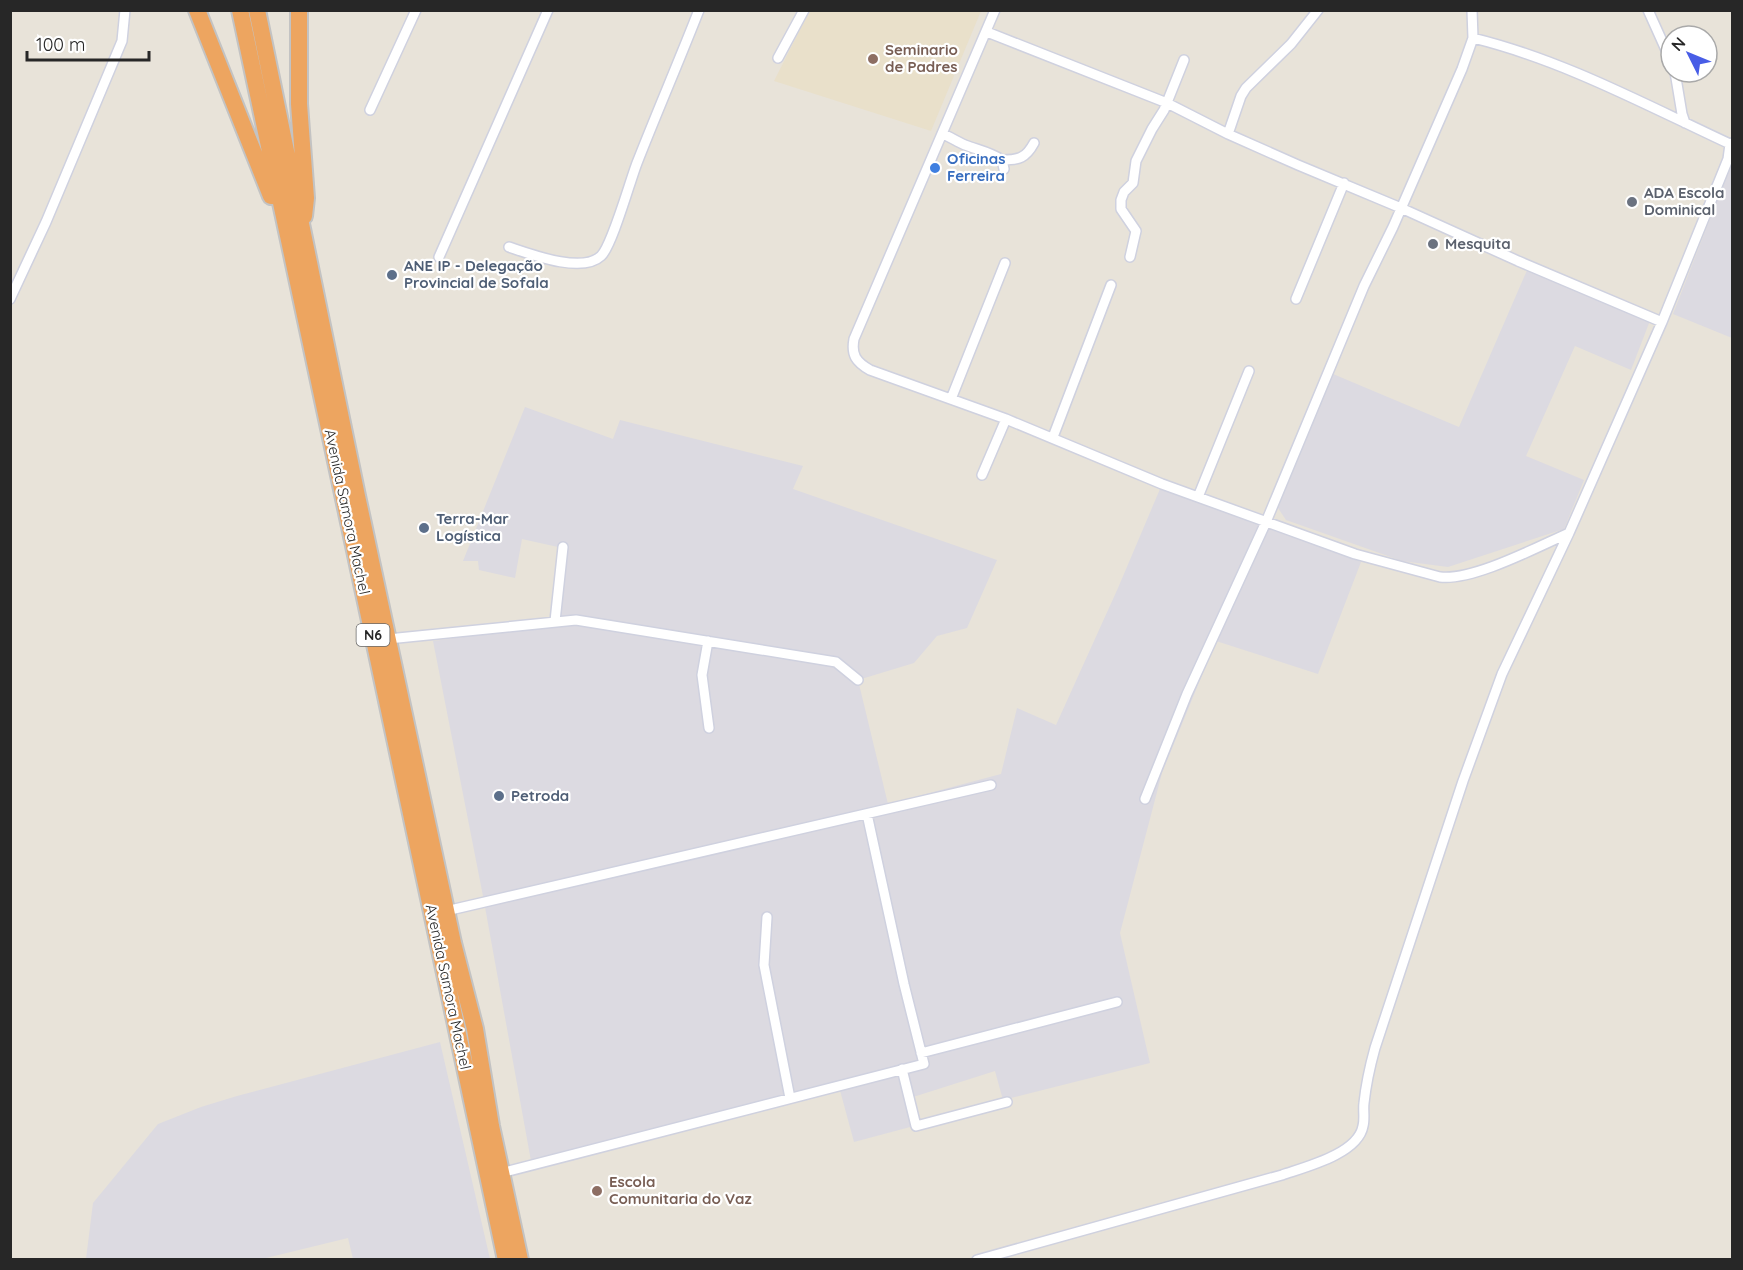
<svg xmlns="http://www.w3.org/2000/svg" width="1743" height="1270" font-family="Quicksand,sans-serif">
	<style>
		.industrial { fill: #dcdae1 }
		.education { fill: #e9e0ca }
		.lines { fill: none; stroke-linecap: round; stroke-linejoin: round }
		.street-casing { stroke: #cfd1df; stroke-width: 12 }
		.highway-casing { stroke: #c3c3c3; stroke-width: 20 }
		.street { stroke: #fff; stroke-width: 9 }
		.highway { stroke: #eda560; stroke-width: 16 }
		.education-dot { fill: #8d6e63; stroke: #fff; stroke-width: 2 }
		.shop-dot { fill: #3f7fe0; stroke: #fff; stroke-width: 2 }
		.worship-dot { fill: #6b7280; stroke: #fff; stroke-width: 2 }
		.service-dot { fill: #5c6f8a; stroke: #fff; stroke-width: 2 }
		.labels { text-anchor: middle; stroke-width: 4.5; stroke-linejoin: round; paint-order: stroke }
		.shield { fill: #fff; stroke: #686868; stroke-width: 1.5 }
		.shield-label { font-size: 14px; font-weight: bold; fill: #272727 }
		.education-label { font-size: 15px; font-weight: bold; fill: #785e54; stroke: #fff; text-anchor: start }
		.shop-label { font-size: 15px; font-weight: bold; fill: #366cbe; stroke: #fff; text-anchor: start }
		.worship-label { font-size: 15px; font-weight: bold; fill: #5b616d; stroke: #fff; text-anchor: start }
		.service-label { font-size: 15px; font-weight: bold; fill: #4e5e75; stroke: #fff; text-anchor: start }
		.street-label { font-size: 15px; fill: #272727; stroke: #fff }
	</style>
	<rect width="100%" height="100%" fill="#e8e3d9"/>
	<path class="industrial" d="M 1732,163 L 1732,338 L 1673,314 Z
		M 1531,261 L 1651,318 L 1631,370 L 1575,346 L 1526,456 L 1584,480 L 1564,529 L 1448,567 L 1402,561 L 1286,520 L 1278,508 L 1333,374 L 1459,427 Z
		M 525,407 L 613,439 L 620,420 L 803,466 L 793,489 L 997,560 L 967,628 L 937,636 L 914,663 L 858,680 L 888,804 L 1001,774 L 1017,708 L 1056,725 L 1118,588 L 1160,489 L 1361,562 L 1318,674 L 1216,641 L 1162,773 L 1120,933 L 1150,1063 L 1003,1100 L 995,1071 L 910,1098 L 914,1126 L 854,1142 L 838,1083 L 531,1161 L 483,896 L 433,641 L 556,625 L 567,549 L 522,539 L 515,578 L 479,570 L 478,561 L 463,561 Z
		M 440,1042 L 490,1259 L 353,1259 L 348,1238 L 262,1259 L 86,1259 L 93,1203 L 158,1124 L 201,1107 L 237,1096 Z"/>
	<path class="education" d="M 810,10 L 981,10 L 981,11 L 931,131 L 774,81 Z"/>
	<g class="lines">
		<defs>
			<path id="street" d="M 995,10 L 854,339 C 851,355 856,362 870,370 L 1006,419 L 1162,484 L 1355,554 L 1440,577 C 1473,581 1537,547 1569,533
				M 1648,10 L 1671,61
				M 987,32 L 1167,103 L 1228,134 L 1298,165 L 1401,208 L 1518,261 L 1662,322
				M 1473,38 C 1563,60 1646,105 1730,144 L 1732,143
				M 778,58 L 804,10
				M 1675,72 L 1682,114 L 1685,123
				M 370,110 L 416,10
				M 943,134 C 950,137 958,142 965,145 C 978,150 990,152 1002,160 L 1004,169
				M 1228,134 L 1241,96 L 1246,88 L 1291,44 L 1318,10
				M 1002,160 C 1019,160 1026,158 1034,143
				M 509,247 C 530,254 582,274 601,256 C 612,246 630,181 637,163 C 657,112 679,61 699,10
				M 439,257 L 548,10
				M 1130,257 L 1136,231 L 1121,209 L 1121,200 L 1124,192 L 1133,183 L 1136,161 L 1152,129 L 1164,110 L 1184,60
				M 10,299 L 46,222 L 122,41 L 125,10
				M 1296,299 L 1344,183
				M 951,399 L 1005,263
				M 1053,437 L 1111,285
				M 982,475 L 1006,419
				M 1198,497 L 1249,371
				M 555,621 L 563,547
				M 388,639 L 576,620 L 836,662 L 858,680
				M 708,641 L 702,675 L 709,728
				M 1145,799 L 1187,694 L 1266,522 L 1364,286 L 1393,227 L 1462,69 L 1473,38 L 1472,10
				M 446,911 L 991,785
				M 767,917 L 764,965 L 790,1098
				M 921,1053 L 1117,1002
				M 902,1069 L 916,1126 L 1007,1102
				M 501,1173 L 924,1064 L 904,984 L 867,814
				M 977,1260 L 1282,1175 C 1305,1167 1358,1154 1363,1126 C 1365,1119 1363,1110 1364,1103 C 1366,1084 1370,1066 1375,1048 L 1463,781 L 1502,674 L 1569,533 L 1662,322 L 1728,159 L 1730,144"/>
			<path id="highway" d="M 197,10 L 271,196
				M 240,10 L 506,1260
				M 257,10 L 357,496 L 453,943 L 475,1029 L 491,1126 L 520,1260
				M 299,10 L 299,104 L 306,198 L 304,216"/>
		</defs>
		<use href="#street" class="street-casing"/>
		<use href="#highway" class="highway-casing"/>
		<use href="#street" class="street"/>
		<use href="#highway" class="highway"/>
	</g>
	<g class="education-dot">
		<circle cx="873" cy="59" r="6"/>
		<circle cx="597" cy="1191" r="6"/>
	</g>
	<circle class="shop-dot" cx="935" cy="168" r="6"/>
	<g class="worship-dot">
		<circle cx="1632" cy="202" r="6"/>
		<circle cx="1433" cy="244" r="6"/>
	</g>
	<g class="service-dot">
		<circle cx="392" cy="275" r="6"/>
		<circle cx="424" cy="528" r="6"/>
		<circle cx="499" cy="796" r="6"/>
	</g>
	<g class="labels">
		<rect class="shield" x="356.5" y="624" width="33" height="22" rx="4.5"/>
		<g class="shield-label">
			<text x="373" y="640">N6</text>
		</g>
		<g class="education-label">
			<text x="885" y="55">Seminario<tspan x="885" dy="17">de Padres</tspan></text>
			<text x="609" y="1187">Escola<tspan x="609" dy="17">Comunitaria do Vaz</tspan></text>
		</g>
		<g class="shop-label">
			<text x="947" y="164">Oficinas<tspan x="947" dy="17">Ferreira</tspan></text>
		</g>
		<g class="worship-label">
			<text x="1644" y="198">ADA Escola<tspan x="1644" dy="17">Dominical</tspan></text>
			<text x="1445" y="249">Mesquita</text>
		</g>
		<g class="service-label">
			<text x="404" y="271">ANE IP - Delegação<tspan x="404" dy="17">Provincial de Sofala</tspan></text>
			<text x="436" y="524">Terra-Mar<tspan x="436" dy="17">Logística</tspan></text>
			<text x="511" y="801">Petroda</text>
		</g>
		<g class="street-label">
			<text transform="translate(347 512) rotate(78)" y="5">Avenida Samora Machel</text>
			<text transform="translate(448 987) rotate(78)" y="5">Avenida Samora Machel</text>
		</g>
	</g>
	<rect width="1743" height="1270" fill="none" stroke="#272727" stroke-width="24"/>
	<g transform="translate(1689 54) rotate(313)"><circle r="28" fill="#ffffff" stroke="#a9a9a9" stroke-width="1.5"/>
	<path d="M0-4.5L10 22L0 15L-10 22Z" fill="#485de6"/>
	<text y="-9" font-size="16" font-weight="bold" text-anchor="middle" fill="#272727">N</text>
	</g>
	<path d="M27 51v9h122v-9" fill="none" stroke="#272727" stroke-width="3"/>
	<text x="36" y="51" font-size="18" fill="#272727" stroke="#ffffff" stroke-width="4.5" paint-order="stroke">100 m</text>
</svg>
